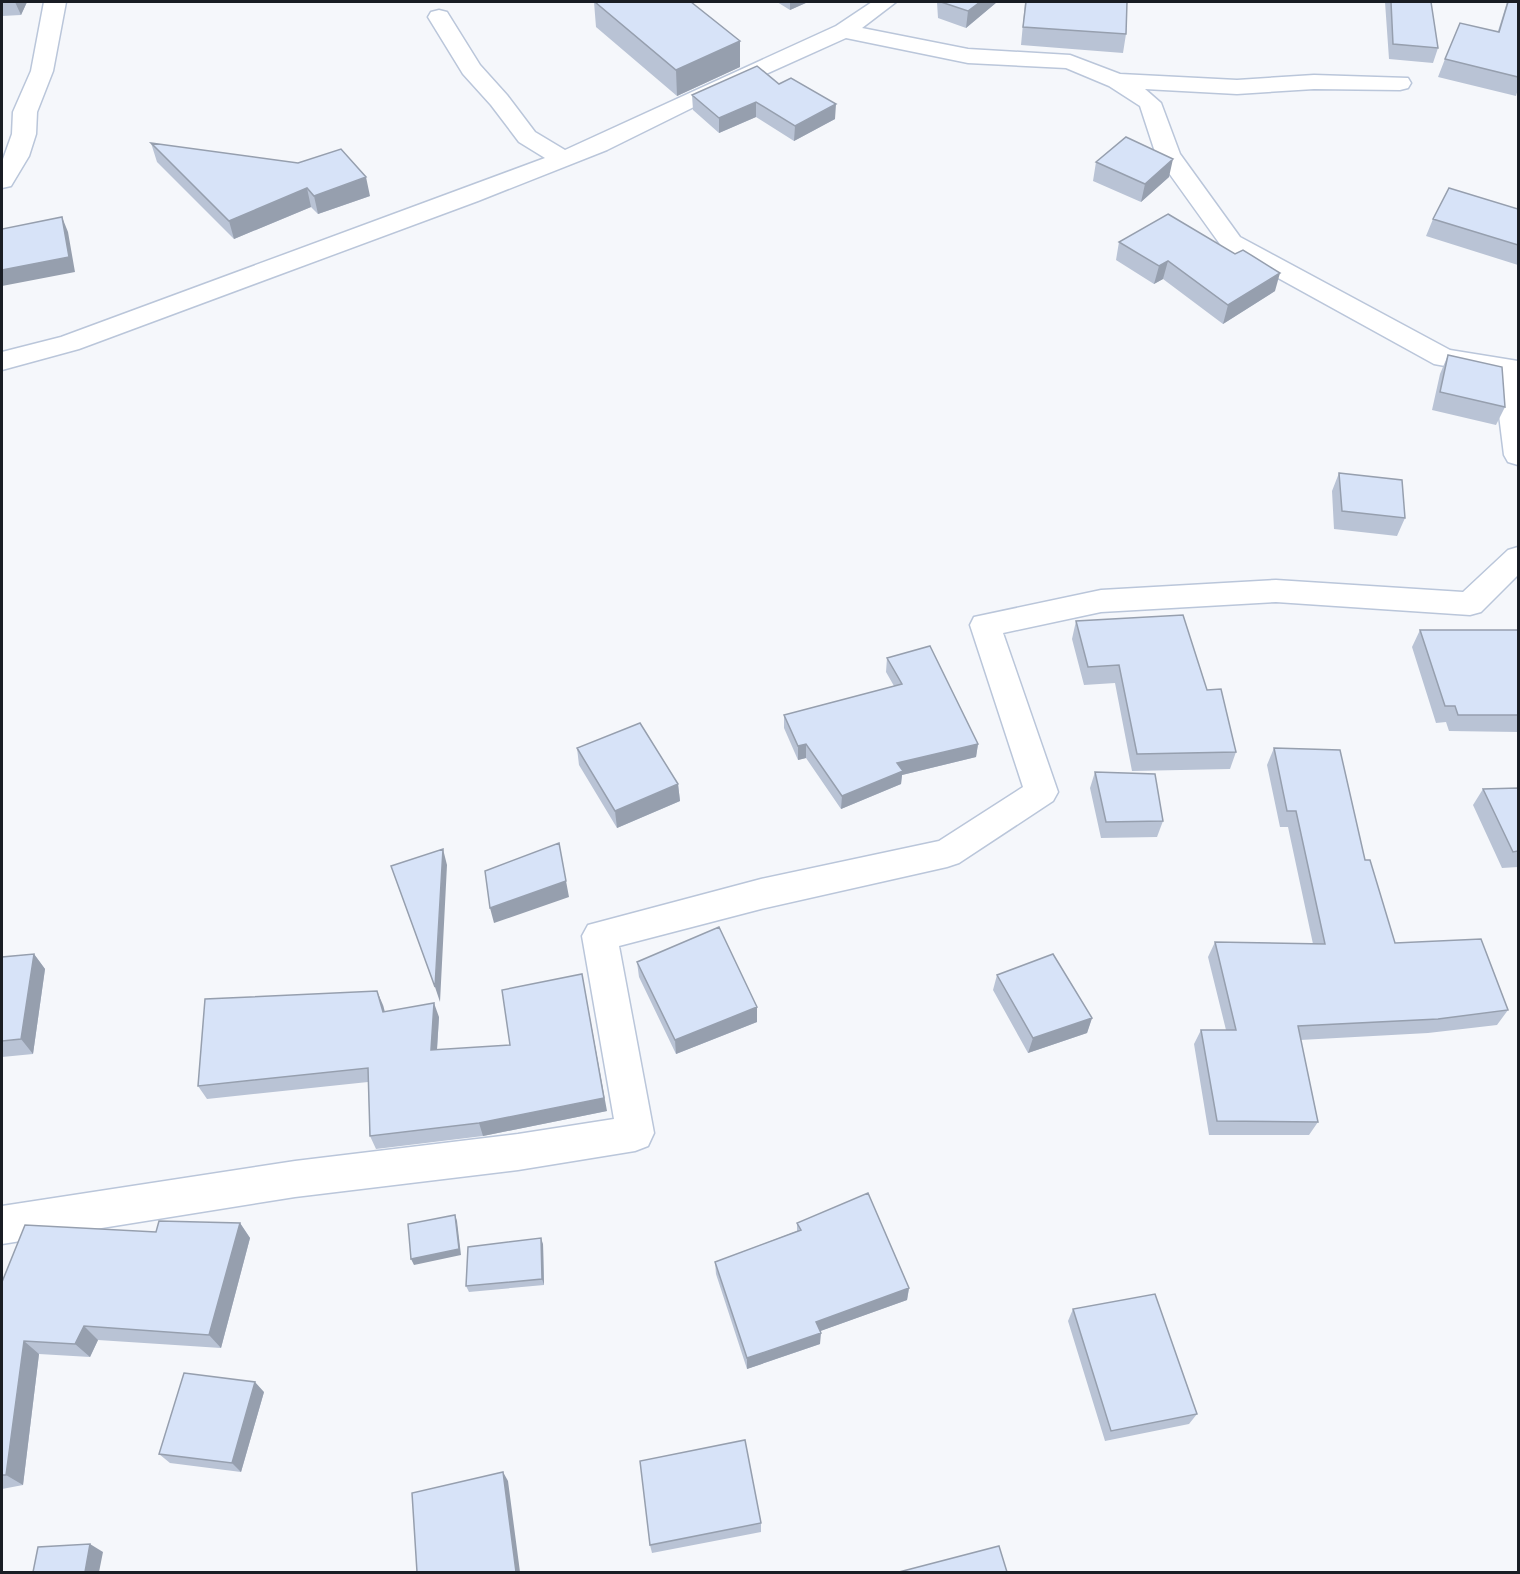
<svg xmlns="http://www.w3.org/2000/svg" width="1520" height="1574" font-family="'DM Sans',sans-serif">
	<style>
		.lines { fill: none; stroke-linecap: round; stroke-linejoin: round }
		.minor-casing { stroke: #bac6da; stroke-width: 3 }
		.minor { fill: #fff; fill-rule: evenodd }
		.wall { fill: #b9c3d5 }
		.shaded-wall { fill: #969fae }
		.building { fill: #d7e3f8; stroke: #969fae; stroke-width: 1.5 }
	</style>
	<rect width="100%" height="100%" fill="#f5f7fb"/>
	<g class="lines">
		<defs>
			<path id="minor" d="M 44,2 L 66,2 L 53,71 L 37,112 L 36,134 L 29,156 L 11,186 L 2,188 L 2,162 L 12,134 L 13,112 L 31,71 Z
				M 872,2 L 896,2 L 862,28 L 968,49 L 1070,55 L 1120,74 L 1237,80 L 1314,75 L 1408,78 L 1411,83 L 1408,88 L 1400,90 L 1314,89 L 1237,94 L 1145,89 L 1161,103 L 1180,154 L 1240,237 L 1450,350 L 1518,361 L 1518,465 L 1508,462 L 1504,455 L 1494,375 L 1434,364 L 1222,247 L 1156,155 L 1140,106 L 1109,86 L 1066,68 L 968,63 L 846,38 L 704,102 L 607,150 L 478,201 L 79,349 L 2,370 L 2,352 L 61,337 L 545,158 L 519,142 L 491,105 L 463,74 L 428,17 L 431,12 L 439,10 L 447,12 L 480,65 L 507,95 L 535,132 L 565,150 L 836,26 Z
				M 1518,547 L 1518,575 L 1481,612 L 1470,615 L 1276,602 L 1101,612 L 1003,633 L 1058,792 L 1053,801 L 959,863 L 947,867 L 761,909 L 619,946 L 654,1133 L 648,1146 L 635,1151 L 518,1170 L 295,1197 L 2,1244 L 2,1206 L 295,1161 L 518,1134 L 614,1119 L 582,936 L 588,925 L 761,879 L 939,841 L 1023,787 L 970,625 L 974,617 L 1101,590 L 1276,580 L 1463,592 L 1508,550 Z"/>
		</defs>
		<use href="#minor" class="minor-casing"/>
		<use href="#minor" class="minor"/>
	</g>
	<path class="wall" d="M 2,2 L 27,2 L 21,15 L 2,16 Z
		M 594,2 L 691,2 L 740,41 L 740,67 L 677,96 L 596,27 Z
		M 777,2 L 808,2 L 790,10 Z
		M 937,2 L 997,2 L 966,28 L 938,18 Z
		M 1025,2 L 1127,2 L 1126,34 L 1123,53 L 1021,45 Z
		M 1385,2 L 1431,2 L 1438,48 L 1433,63 L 1389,59 Z
		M 1507,2 L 1518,2 L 1518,89 L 1516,96 L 1438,77 L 1445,59 L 1498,31 Z
		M 779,84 L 835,119 L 794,141 L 756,117 L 719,133 L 693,110 L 692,95 Z
		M 151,143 L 370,196 L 318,214 L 311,207 L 234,239 L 157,162 Z
		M 1096,162 L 1169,177 L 1141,202 L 1093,181 Z
		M 1518,209 L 1518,265 L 1426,236 L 1433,219 Z
		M 1119,242 L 1235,254 L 1275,291 L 1223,324 L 1163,279 L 1154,284 L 1116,260 Z
		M 1448,355 L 1505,407 L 1496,425 L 1432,410 L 1440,374 Z
		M 1339,473 L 1405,518 L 1397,536 L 1334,529 L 1332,491 Z
		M 1076,621 L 1207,690 L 1236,752 L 1230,769 L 1132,771 L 1115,683 L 1084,685 L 1072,639 Z
		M 1420,630 L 1518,630 L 1518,732 L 1449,731 L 1446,722 L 1436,723 L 1412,647 Z
		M 887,658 L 978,744 L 976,757 L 902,775 L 901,784 L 841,809 L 806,758 L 798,760 L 784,728 L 784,715 L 894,686 L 886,672 Z
		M 577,748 L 678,784 L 680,801 L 617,828 L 579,765 Z
		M 1274,748 L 1365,860 L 1395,943 L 1508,1010 L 1497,1025 L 1428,1033 L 1300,1040 L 1318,1122 L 1309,1135 L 1209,1135 L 1194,1044 L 1201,1030 L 1226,1030 L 1208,957 L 1215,942 L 1313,944 L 1288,827 L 1280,827 L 1267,765 Z
		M 1095,772 L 1163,821 L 1157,837 L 1101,838 L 1090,788 Z
		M 1518,788 L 1518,867 L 1502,868 L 1473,805 L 1483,789 Z
		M 34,954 L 45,969 L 33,1054 L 2,1057 L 2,957 Z
		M 637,962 L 757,1022 L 676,1054 L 639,977 Z
		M 997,975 L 1092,1018 L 1087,1033 L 1028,1053 L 993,990 Z
		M 383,1005 L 384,1012 L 439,1017 L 437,1050 L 607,1111 L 483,1136 L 376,1149 L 370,1136 L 368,1082 L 207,1099 L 198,1086 Z
		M 240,1223 L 250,1238 L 221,1348 L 98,1340 L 90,1357 L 39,1354 L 23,1485 L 2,1489 L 2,1282 L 156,1232 Z
		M 797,1223 L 909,1288 L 907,1300 L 820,1331 L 820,1344 L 747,1369 L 716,1274 L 715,1262 L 797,1231 Z
		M 543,1244 L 544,1285 L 469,1292 L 466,1286 Z
		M 1073,1309 L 1197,1414 L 1189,1424 L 1105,1441 L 1068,1321 Z
		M 264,1392 L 241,1472 L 170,1463 L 159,1454 Z
		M 761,1523 L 761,1532 L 652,1553 L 650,1545 Z"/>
	<path class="shaded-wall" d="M 15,2 L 27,2 L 21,15 Z
		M 790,2 L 808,2 L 790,10 Z
		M 980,2 L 997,2 L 966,28 L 968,11 Z
		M 740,41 L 740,67 L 677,96 L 676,70 Z
		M 756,102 L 756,117 L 719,133 L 719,118 Z
		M 836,104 L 835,119 L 794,141 L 795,126 Z
		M 1173,159 L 1169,177 L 1141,202 L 1145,184 Z
		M 366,177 L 370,196 L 318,214 L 314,196 Z
		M 307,188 L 311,207 L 234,239 L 229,221 Z
		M 62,217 L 68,232 L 75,272 L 2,286 L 2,270 Z
		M 1168,261 L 1163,279 L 1154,284 L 1159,266 Z
		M 1280,273 L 1275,291 L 1223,324 L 1228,305 Z
		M 806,744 L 806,758 L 798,760 L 798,746 Z
		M 978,744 L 976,757 L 902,775 L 901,784 L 841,809 L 842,796 L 897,763 Z
		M 678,784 L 680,801 L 617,828 L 615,811 Z
		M 443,849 L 447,865 L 440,1002 L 435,987 Z
		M 566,881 L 569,897 L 494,923 L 490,908 Z
		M 34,954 L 45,969 L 33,1054 L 21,1039 Z
		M 582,974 L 607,1111 L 483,1136 L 479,1123 Z
		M 377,991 L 383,1005 L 389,1026 L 383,1012 Z
		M 434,1003 L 439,1017 L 436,1064 L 431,1050 Z
		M 757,1007 L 757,1022 L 676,1054 L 675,1040 Z
		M 1092,1018 L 1087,1033 L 1028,1053 L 1033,1038 Z
		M 455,1215 L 457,1221 L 461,1255 L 414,1265 L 411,1259 Z
		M 240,1223 L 250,1238 L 221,1348 L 209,1335 Z
		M 541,1238 L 543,1244 L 544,1285 L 542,1279 Z
		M 909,1288 L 907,1300 L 815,1333 L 816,1322 Z
		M 84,1326 L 98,1340 L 90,1357 L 75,1344 Z
		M 821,1333 L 820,1344 L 747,1369 L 747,1358 Z
		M 24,1341 L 39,1354 L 23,1485 L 6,1475 Z
		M 255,1382 L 264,1392 L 241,1472 L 232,1463 Z
		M 503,1472 L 508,1481 L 520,1572 L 516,1572 Z
		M 90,1544 L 103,1552 L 99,1572 L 85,1572 Z"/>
	<path class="building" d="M 595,2 L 691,2 L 740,41 L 676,70 Z
		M 941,2 L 980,2 L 968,11 Z
		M 1026,2 L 1127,2 L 1126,34 L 1023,27 Z
		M 1391,2 L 1431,2 L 1438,48 L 1393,44 Z
		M 1508,2 L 1518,2 L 1518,77 L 1445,59 L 1460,23 L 1499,32 Z
		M 757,66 L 779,84 L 791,78 L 836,104 L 795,126 L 756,102 L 719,118 L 692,95 Z
		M 1126,137 L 1173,159 L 1145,184 L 1096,162 Z
		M 151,143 L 298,163 L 341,149 L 366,177 L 314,196 L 307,188 L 229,221 Z
		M 1449,188 L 1518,209 L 1518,245 L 1433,219 Z
		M 1168,214 L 1235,254 L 1243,250 L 1280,273 L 1228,305 L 1168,261 L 1159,266 L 1119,242 Z
		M 62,217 L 69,257 L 2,270 L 2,229 Z
		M 1448,355 L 1502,367 L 1505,407 L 1440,392 Z
		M 1339,473 L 1402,480 L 1405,518 L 1342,511 Z
		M 1183,615 L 1207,690 L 1221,689 L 1236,752 L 1137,754 L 1119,665 L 1088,667 L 1076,621 Z
		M 1420,630 L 1518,630 L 1518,715 L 1458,715 L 1455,706 L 1445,706 Z
		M 930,646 L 978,744 L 897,763 L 903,771 L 842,796 L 806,744 L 798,746 L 784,715 L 902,684 L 887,658 Z
		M 640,723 L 678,784 L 615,811 L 577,748 Z
		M 1274,748 L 1340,750 L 1365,860 L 1370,860 L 1395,943 L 1481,939 L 1508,1010 L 1438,1019 L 1298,1026 L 1318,1122 L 1217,1121 L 1201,1030 L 1236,1030 L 1215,942 L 1325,944 L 1296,811 L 1287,811 Z
		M 1095,772 L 1155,774 L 1163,821 L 1106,822 Z
		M 1518,788 L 1518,851 L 1513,852 L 1483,789 Z
		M 559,843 L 566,881 L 490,908 L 485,871 Z
		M 443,849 L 435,987 L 391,866 Z
		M 719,927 L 757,1007 L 675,1040 L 637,962 Z
		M 34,954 L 21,1039 L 2,1041 L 2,957 Z
		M 1053,954 L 1092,1018 L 1033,1038 L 997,975 Z
		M 582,974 L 604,1098 L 479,1123 L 370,1136 L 368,1068 L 198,1086 L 205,999 L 377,991 L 383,1012 L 434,1003 L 431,1050 L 510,1045 L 502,990 Z
		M 868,1193 L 909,1288 L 816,1322 L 821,1333 L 747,1358 L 715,1262 L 801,1230 L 797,1223 Z
		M 455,1215 L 459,1249 L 411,1259 L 408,1224 Z
		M 159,1221 L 240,1223 L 209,1335 L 84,1326 L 75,1344 L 24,1341 L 6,1475 L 2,1475 L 2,1282 L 25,1225 L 156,1232 Z
		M 541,1238 L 542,1279 L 466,1286 L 468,1247 Z
		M 1155,1294 L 1197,1414 L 1111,1431 L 1073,1309 Z
		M 184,1373 L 255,1382 L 232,1463 L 159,1454 Z
		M 745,1440 L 761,1523 L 650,1545 L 640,1461 Z
		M 503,1472 L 516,1572 L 417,1572 L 412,1493 Z
		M 90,1544 L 85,1572 L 33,1572 L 38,1547 Z
		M 999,1546 L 1007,1572 L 899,1572 Z"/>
	<rect width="1520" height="1574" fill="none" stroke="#191d24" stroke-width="6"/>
</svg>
